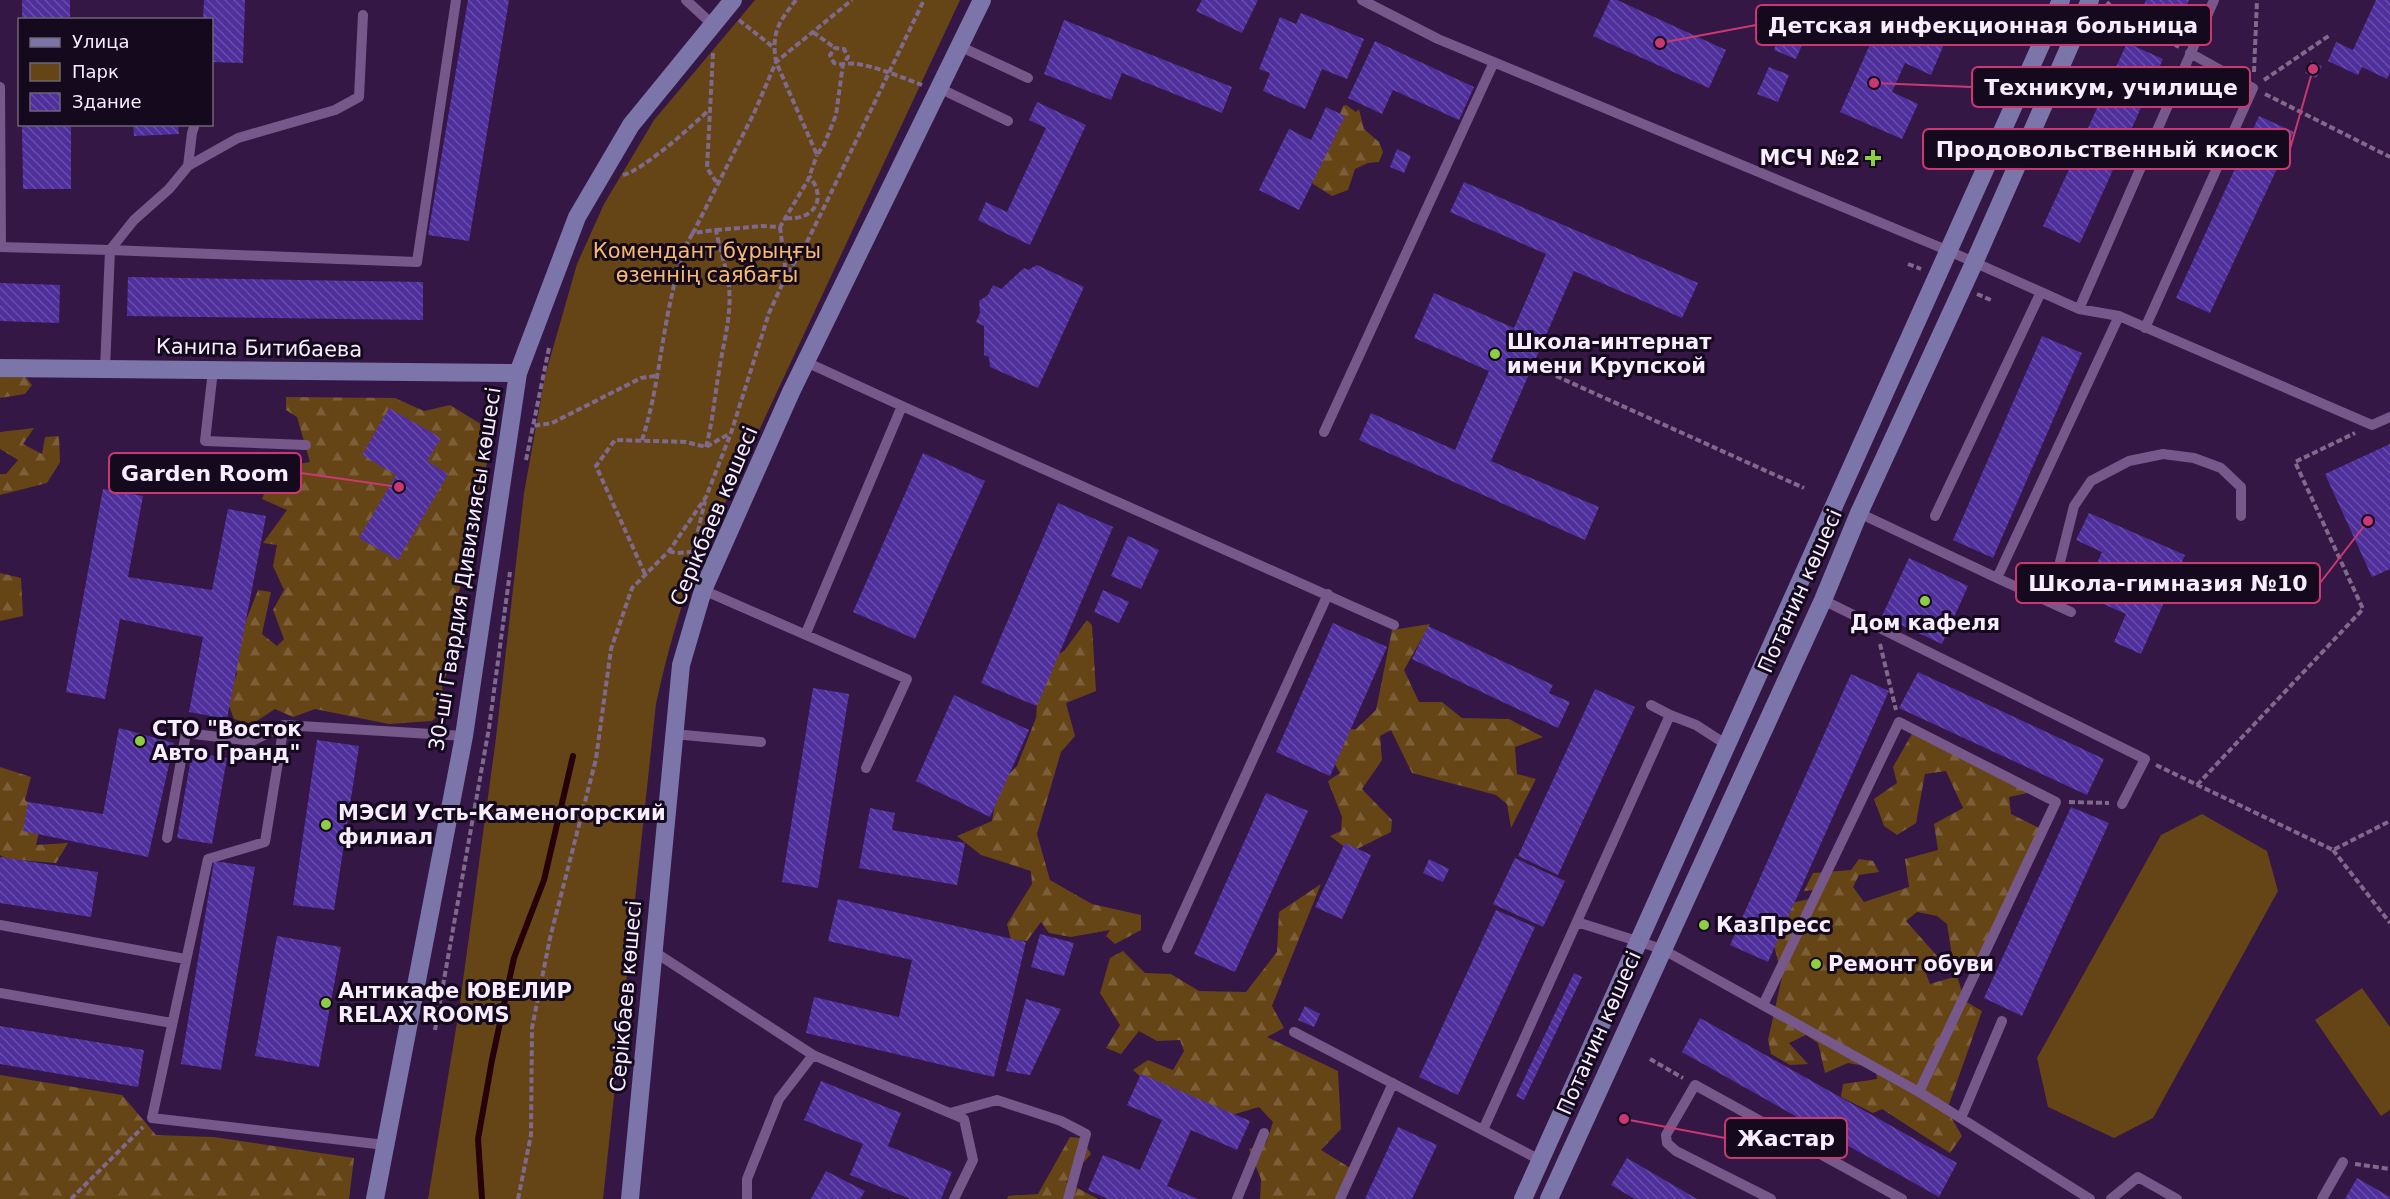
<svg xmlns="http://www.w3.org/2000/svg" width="2390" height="1199" font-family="'DejaVu Sans',sans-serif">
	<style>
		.forest { fill: url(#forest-firs) }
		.green { fill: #654416 }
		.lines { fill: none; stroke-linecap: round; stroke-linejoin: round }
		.stream { stroke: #260109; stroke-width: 6 }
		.building { fill: url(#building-back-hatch) }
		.path { stroke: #806a8c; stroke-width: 4; stroke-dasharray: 6 3; stroke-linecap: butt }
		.lane { stroke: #77588b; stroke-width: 10 }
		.secondary { stroke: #7b75aa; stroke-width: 18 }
		.poi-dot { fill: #8dce44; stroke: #15091d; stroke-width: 2 }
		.labels { text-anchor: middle; stroke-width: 6; stroke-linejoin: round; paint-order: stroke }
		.poi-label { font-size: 21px; font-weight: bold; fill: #f7edfe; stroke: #15091d; text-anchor: start }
		.park-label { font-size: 21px; fill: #f6ba6d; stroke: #15091d }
		.street-label { font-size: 21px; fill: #f7edfe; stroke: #15091d }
		.leader { fill: none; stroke: #ca3873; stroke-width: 2 }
		.callout-dot { fill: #ca3873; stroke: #15091d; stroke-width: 2 }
		.callout { fill: #15091d; stroke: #ca3873; stroke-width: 2 }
		.callout-label { font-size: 22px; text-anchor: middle; font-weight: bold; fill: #f7edfe }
	</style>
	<defs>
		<pattern id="forest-firs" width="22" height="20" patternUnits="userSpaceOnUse" patternTransform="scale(1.5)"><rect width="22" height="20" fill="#654416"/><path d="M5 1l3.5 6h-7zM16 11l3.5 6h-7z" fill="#7c5f39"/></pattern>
		<pattern id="building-back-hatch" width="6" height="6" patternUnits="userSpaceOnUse" patternTransform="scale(1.5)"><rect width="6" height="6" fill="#4f2f9b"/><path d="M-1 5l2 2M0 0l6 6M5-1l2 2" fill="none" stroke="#694daa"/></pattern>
	</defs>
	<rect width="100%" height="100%" fill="#341744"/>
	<path class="forest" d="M 1346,105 L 1356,112 L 1359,109 L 1364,129 L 1379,142 L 1383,152 L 1379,162 L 1368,163 L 1355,169 L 1348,190 L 1332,196 L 1313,184 L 1305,173 L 1337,121 L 1343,106 Z
		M 19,369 L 32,385 L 25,394 L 0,398 L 0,374 Z
		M 286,397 L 395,398 L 424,411 L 450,405 L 492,431 L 472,556 L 453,607 L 459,639 L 442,687 L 445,709 L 432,721 L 389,724 L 315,709 L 293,717 L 275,709 L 252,724 L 234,719 L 226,698 L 237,674 L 233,654 L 258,590 L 271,592 L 262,634 L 277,646 L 284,639 L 273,610 L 284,590 L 273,566 L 277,545 L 263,543 L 287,510 L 262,499 L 274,468 L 310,462 L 297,417 L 286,410 Z
		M 34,428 L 23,444 L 42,454 L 45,437 L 59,436 L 60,462 L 47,483 L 0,495 L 0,474 L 6,474 L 18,460 L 0,449 L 0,432 Z
		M 0,573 L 21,578 L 23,616 L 0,621 Z
		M 1087,620 L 1092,625 L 1096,691 L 1066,703 L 1075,736 L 1061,752 L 1037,834 L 1050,880 L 1092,904 L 1141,915 L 1141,930 L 1115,944 L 1106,936 L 1110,930 L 1071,937 L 1049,933 L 1041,922 L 1027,941 L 1011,940 L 1007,924 L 1032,884 L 1031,871 L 981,855 L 957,836 L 992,821 L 998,785 L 1017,766 L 1036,718 L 1040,664 L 1064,651 Z
		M 1430,624 L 1404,670 L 1419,702 L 1442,702 L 1462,718 L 1509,719 L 1543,737 L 1515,747 L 1517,774 L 1536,779 L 1511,828 L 1507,804 L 1496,795 L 1412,773 L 1391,730 L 1380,736 L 1382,760 L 1362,789 L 1392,820 L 1391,832 L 1351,852 L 1330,836 L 1341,831 L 1342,817 L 1328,781 L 1340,773 L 1326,749 L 1337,731 L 1356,729 L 1376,710 L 1392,630 Z
		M 1913,732 L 2037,791 L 2009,797 L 2011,814 L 2039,828 L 1974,968 L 1952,956 L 1947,924 L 1937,916 L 1917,912 L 1906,921 L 1938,957 L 1924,968 L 1930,984 L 1957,976 L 1965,1001 L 1982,1011 L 1947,1110 L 1962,1136 L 1950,1153 L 1882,1109 L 1873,1113 L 1841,1097 L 1843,1084 L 1877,1079 L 1876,1068 L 1848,1063 L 1825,1073 L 1818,1043 L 1806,1035 L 1789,1043 L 1808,1064 L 1790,1065 L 1771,1054 L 1768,1040 L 1782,977 L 1771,933 L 1783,905 L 1813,898 L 1814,890 L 1804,891 L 1813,873 L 1851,870 L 1859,859 L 1873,861 L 1879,872 L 1859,875 L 1853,887 L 1864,902 L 1909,887 L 1905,859 L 1938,850 L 1934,824 L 1963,808 L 1946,771 L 1925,774 L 1916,823 L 1897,835 L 1884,826 L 1874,799 L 1897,783 L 1893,767 Z
		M 0,767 L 31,777 L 25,800 L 43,815 L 36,845 L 68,843 L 56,863 L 6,859 L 0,855 Z
		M 1321,884 L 1272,1006 L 1284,1028 L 1267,1037 L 1338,1071 L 1341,1129 L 1321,1150 L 1352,1169 L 1338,1199 L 1260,1199 L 1261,1179 L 1249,1149 L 1266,1143 L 1273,1122 L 1259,1107 L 1225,1117 L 1160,1094 L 1133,1070 L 1148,1060 L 1173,1070 L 1184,1051 L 1180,1040 L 1157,1041 L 1139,1031 L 1121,1054 L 1106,1048 L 1120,1025 L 1100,993 L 1110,958 L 1123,951 L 1145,973 L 1171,974 L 1199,991 L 1246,992 L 1277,952 L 1279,912 Z
		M 0,1075 L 122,1095 L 156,1135 L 214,1137 L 354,1158 L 349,1199 L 0,1199 Z
		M 1070,1137 L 1081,1138 L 1091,1154 L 1066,1182 L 1098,1199 L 1007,1199 L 1008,1196 L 1038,1194 Z"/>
	<path class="green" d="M 755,0 L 960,0 L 699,559 C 680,606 667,654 656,704 L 603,1199 L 428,1199 L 459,1010 L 496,738 L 524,493 L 545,376 L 577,264 L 604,204 L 654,120 Z
		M 2202,814 L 2267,851 L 2278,891 L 2153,1118 L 2114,1138 L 2048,1107 L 2037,1058 L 2161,835 Z
		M 2362,988 L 2390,1027 L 2390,1110 L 2381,1116 L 2315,1020 Z"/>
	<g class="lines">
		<path class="stream" d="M 482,1199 L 478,1139 L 492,1060 L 514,958 L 544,880 L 573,756"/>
	</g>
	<path class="building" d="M 22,0 L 70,0 L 70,20 L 22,20 Z
		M 204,0 L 245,0 L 243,63 L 212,62 L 212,20 L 203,20 Z
		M 468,0 L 509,0 L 469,241 L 428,235 Z
		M 1202,0 L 1258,0 L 1242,33 L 1196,11 Z
		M 1610,0 L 1617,0 L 1726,50 L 1709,88 L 1593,36 Z
		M 2146,0 L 2189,0 L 2179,22 L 2144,5 Z
		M 2376,0 L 2390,0 L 2390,72 L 2387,79 L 2362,67 L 2358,75 L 2328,61 L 2336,42 L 2353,50 Z
		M 1789,12 L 1812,22 L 1796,59 L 1774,50 Z
		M 1301,13 L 1364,39 L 1347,79 L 1322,69 L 1305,109 L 1263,91 L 1270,73 L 1259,69 L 1280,17 L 1296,24 Z
		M 1883,15 L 1945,42 L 1931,75 L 1905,63 L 1892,92 L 1918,104 L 1902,139 L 1840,112 Z
		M 1064,20 L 1232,87 L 1222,113 L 1122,73 L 1111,100 L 1044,74 Z
		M 1375,41 L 1474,87 L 1459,120 L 1393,90 L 1382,114 L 1348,98 Z
		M 2127,43 L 2163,59 L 2080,243 L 2043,226 Z
		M 2311,61 L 2322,66 L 2316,78 L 2305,73 Z
		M 1769,67 L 1789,75 L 1778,102 L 1757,94 Z
		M 1037,102 L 1086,125 L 1030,245 L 978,220 L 986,202 L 1007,212 L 1046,128 L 1029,120 Z
		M 1326,107 L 1345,116 L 1299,210 L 1259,190 L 1289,129 L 1311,140 Z
		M 2259,116 L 2294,132 L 2210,313 L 2176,298 Z
		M 22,124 L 71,124 L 71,189 L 23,189 Z
		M 133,124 L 178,124 L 179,134 L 134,136 Z
		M 1397,149 L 1411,156 L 1404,173 L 1390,167 Z
		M 1464,182 L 1698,283 L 1682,318 L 1574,271 L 1491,461 L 1599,507 L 1585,540 L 1359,440 L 1371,413 L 1455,450 L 1489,371 L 1414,338 L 1434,293 L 1514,328 L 1546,254 L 1450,212 Z
		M 1037,265 L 1084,287 L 1038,388 L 990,367 L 989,357 L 984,355 L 984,326 L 976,322 L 980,313 L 979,301 L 988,295 L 993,285 L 1001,289 L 1024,268 L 1028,270 Z
		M 128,277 L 423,282 L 423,320 L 127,316 Z
		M 0,283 L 60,285 L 59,323 L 0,321 Z
		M 2042,336 L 2082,353 L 1993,558 L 1953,540 Z
		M 389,408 L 441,438 L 427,461 L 448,474 L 398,560 L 359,538 L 396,475 L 362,455 Z
		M 2390,444 L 2390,569 L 2372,577 L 2325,474 Z
		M 923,453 L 985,481 L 915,639 L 853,612 Z
		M 103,489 L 143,496 L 128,577 L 212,590 L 228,509 L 266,516 L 227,719 L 189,712 L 203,637 L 120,619 L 105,699 L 66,692 Z
		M 1058,503 L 1113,527 L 1037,706 L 981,683 Z
		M 2089,513 L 2185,555 L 2141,654 L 2114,642 L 2126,614 L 2083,595 L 2102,552 L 2076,540 Z
		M 1128,536 L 1159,550 L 1141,589 L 1111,576 Z
		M 1909,558 L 1968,586 L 1942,644 L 1882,616 Z
		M 1103,590 L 1129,602 L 1119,623 L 1094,612 Z
		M 1333,623 L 1387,647 L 1330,776 L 1276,752 Z
		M 1428,626 L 1553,685 L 1549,693 L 1570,702 L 1558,728 L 1412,659 Z
		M 1918,672 L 2104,759 L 2087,795 L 1899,708 Z
		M 1851,674 L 1889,691 L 1768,962 L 1730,945 Z
		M 813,688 L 849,694 L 818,888 L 782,882 Z
		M 1595,689 L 1635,707 L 1558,875 L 1518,856 Z
		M 954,695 L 1029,730 L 990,817 L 916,781 Z
		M 119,728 L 174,743 L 148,857 L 23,831 L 28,802 L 103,814 Z
		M 317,740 L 359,746 L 334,910 L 293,905 Z
		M 192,752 L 227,758 L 212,844 L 177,838 Z
		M 1266,793 L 1308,811 L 1235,972 L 1194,954 Z
		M 2071,807 L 2109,823 L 2022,1016 L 1984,998 Z
		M 870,808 L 895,813 L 892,830 L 965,843 L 957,885 L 859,868 Z
		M 1345,843 L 1371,855 L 1342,919 L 1315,907 Z
		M 0,857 L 98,872 L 91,917 L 0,903 Z
		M 1515,858 L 1565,881 L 1543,927 L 1493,904 Z
		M 1429,859 L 1449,869 L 1443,882 L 1423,873 Z
		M 214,861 L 255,867 L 221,1070 L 181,1064 Z
		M 838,899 L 1026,942 L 994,1077 L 806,1033 L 814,997 L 899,1017 L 912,960 L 828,941 Z
		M 1496,910 L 1535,927 L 1458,1095 L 1419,1077 Z
		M 1040,934 L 1074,943 L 1064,976 L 1031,967 Z
		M 277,936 L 341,947 L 319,1067 L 255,1056 Z
		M 1574,973 L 1582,977 L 1524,1100 L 1516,1096 Z
		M 1026,999 L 1061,1009 L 1030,1075 L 1006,1071 Z
		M 1305,1006 L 1320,1014 L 1314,1027 L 1298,1020 Z
		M 1700,1018 L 1957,1163 L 1939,1197 L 1682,1052 Z
		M 0,1026 L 144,1050 L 138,1087 L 0,1064 Z
		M 1141,1074 L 1250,1121 L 1237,1150 L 1191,1130 L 1167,1186 L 1198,1199 L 1108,1199 L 1088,1190 L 1103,1155 L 1140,1170 L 1162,1120 L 1127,1105 Z
		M 821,1081 L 901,1113 L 888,1146 L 952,1172 L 941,1199 L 911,1199 L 850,1175 L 863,1144 L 804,1120 Z
		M 1398,1127 L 1437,1145 L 1412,1199 L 1365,1199 Z
		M 1627,1158 L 1697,1199 L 1635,1199 L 1611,1185 Z
		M 826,1171 L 865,1191 L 860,1199 L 811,1199 Z
		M 2357,1178 L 2390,1197 L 2389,1199 L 2345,1199 Z"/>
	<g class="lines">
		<path class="path" d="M 796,0 C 779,22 771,32 776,62 L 817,155 L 824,145 L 836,115 L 843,64 L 848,57 L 844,49 L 835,48 L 830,55 L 834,63 C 842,66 850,62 858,64 C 880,68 901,77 922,85
			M 2107,2 L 2118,14 L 2179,47
			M 739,20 L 773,47
			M 813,32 L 835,48
			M 713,53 L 707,168 L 717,183
			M 2254,72 L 2257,0
			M 2264,80 L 2330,35
			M 2265,94 L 2390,157
			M 623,175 C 645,169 692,126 710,109
			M 786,218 C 814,221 828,198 809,176
			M 780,227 L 786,274
			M 716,230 L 762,226 L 780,227 L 808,180 L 817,155
			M 1908,264 L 1921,269
			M 1977,294 L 1993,301
			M 549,348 L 533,426 L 552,423 L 641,378 L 656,376
			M 1556,376 L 1804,488
			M 642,440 C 658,392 661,339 673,290 C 677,271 682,249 693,233
			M 706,447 C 713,420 715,393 720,365 C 725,335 733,310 728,279 C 725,263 719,247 716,230 L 693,233 L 755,111 L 776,62 L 852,0
			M 526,460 L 533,426
			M 669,551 L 676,553 L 693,552 L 705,501
			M 645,574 L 596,466 L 615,440 L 686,442 L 706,447 L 729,434
			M 1880,644 L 1896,710
			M 2156,765 L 2333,850 L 2390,821
			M 2197,785 L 2363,609 L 2295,462 L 2355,433
			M 2069,802 L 2109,803
			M 2333,850 L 2390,923
			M 435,1030 L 489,728 L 510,572
			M 1650,1059 L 1683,1078
			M 2355,1164 L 2390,1169
			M 71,1199 L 143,1127
			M 518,1199 L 531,1135 L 532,1028 L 550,938 L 596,759 L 611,649 L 632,588 L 669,551 L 706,497 L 731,433 L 769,313 L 786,276 L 805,246 L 829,197 L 924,0"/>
		<path class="lane" d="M 686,0 L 713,25
			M 1362,0 L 1438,39 L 1949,251 L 2079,309 L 2119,316 L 2372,425 L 2390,417
			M 959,46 L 1028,78
			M 0,87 L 1,247
			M 939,88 L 1008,121
			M 188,166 L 238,138 L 335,110 L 359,97 L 363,15
			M 0,247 L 110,250 L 134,220 L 169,189 L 188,166 L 192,133 L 195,124
			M 2079,309 L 2214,0
			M 2145,328 L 2253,88 L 2190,53
			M 806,362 L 902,406
			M 105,369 L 110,250 L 417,262 L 456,0
			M 213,370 L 205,441 L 306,445
			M 1324,432 L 1494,62
			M 1859,513 L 1997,578 L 2119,316
			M 1935,516 L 2041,292
			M 1997,578 L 2071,612
			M 703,590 L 907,679 L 866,768
			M 1823,600 L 2145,759 L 2122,804
			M 2050,602 L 2074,506 L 2091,481 L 2129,461 L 2163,454 L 2194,458 L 2221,468 L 2241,487 L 2241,516
			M 806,633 L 902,406 L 1394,625
			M 1651,705 L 1670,715
			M 284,725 L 265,842 L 208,859 L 152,1118 L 385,1145
			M 673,734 L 761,742
			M 167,838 L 186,733 L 252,741 L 284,725 L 464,736
			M 1577,922 L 1662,949 L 1919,1092 L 2090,1199
			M 0,925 L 185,959
			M 1167,948 L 1328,594
			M 653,951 L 813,1055 L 779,1099 L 747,1179 L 747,1199
			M 0,993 L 172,1023
			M 1763,1005 L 1899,722 L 2056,802 L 1919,1092
			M 1294,1032 L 1542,1161
			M 813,1055 L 964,1119 L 973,1160 L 954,1199
			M 950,1113 L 997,1100 L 1061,1121 L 1086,1134 L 1068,1199
			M 1961,1118 L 2002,1021
			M 1483,1130 L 1670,715 L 1696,725 L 1727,745
			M 1237,1199 L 1264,1133
			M 1340,1199 L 1393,1083
			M 1771,1199 L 1676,1151 L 1667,1143 L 1666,1135 L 1695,1085 L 1902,1199
			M 2111,1199 L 2138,1177 L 2177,1199
			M 2322,1199 L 2343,1162"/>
		<path class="secondary" d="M 0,368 L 518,373
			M 375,1199 L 464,736 L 518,373 L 577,217 L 631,125 L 733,0
			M 630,1199 L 681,665 L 703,590 L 791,392 L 982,0
			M 1523,1199 L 2061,0
			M 1549,1199 L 1823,600 L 1859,513 L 1974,263 L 2090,0"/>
	</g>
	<g class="poi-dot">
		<path d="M1870 149h6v6h6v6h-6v6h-6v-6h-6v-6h6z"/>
		<circle cx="1495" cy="354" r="6"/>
		<circle cx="1925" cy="601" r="6"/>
		<circle cx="140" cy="741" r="6"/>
		<circle cx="326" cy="825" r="6"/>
		<circle cx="1704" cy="925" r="6"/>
		<circle cx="1816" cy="964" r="6"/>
		<circle cx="326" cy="1003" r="6"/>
	</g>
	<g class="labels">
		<g class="poi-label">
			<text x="1860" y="165" text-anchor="end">МСЧ №2</text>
			<text x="1507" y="349">Школа-интернат<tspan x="1507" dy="24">имени Крупской</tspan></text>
			<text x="1925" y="630" text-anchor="middle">Дом кафеля</text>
			<text x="152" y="736">СТО "Восток<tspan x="152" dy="24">Авто Гранд"</tspan></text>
			<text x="338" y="820">МЭСИ Усть-Каменогорский<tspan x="338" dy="24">филиал</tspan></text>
			<text x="1716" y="932">КазПресс</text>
			<text x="1828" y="971">Ремонт обуви</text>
			<text x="338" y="998">Антикафе ЮВЕЛИР<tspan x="338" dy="24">RELAX ROOMS</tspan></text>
		</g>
		<g class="park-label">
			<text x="707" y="258">Комендант бұрыңғы<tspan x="707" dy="24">өзеннің саябағы</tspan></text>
		</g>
		<g class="street-label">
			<text transform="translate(259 348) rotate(1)" y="7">Канипа Битибаева</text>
			<text transform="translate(714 516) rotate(-67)" y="7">Серікбаев көшесі</text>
			<text transform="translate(465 569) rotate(-81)" y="7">30-ші Гвардия Дивизиясы көшесі</text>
			<text transform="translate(1800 591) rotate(-66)" y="7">Потанин көшесі</text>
			<text transform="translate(626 996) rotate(-85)" y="7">Серікбаев көшесі</text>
			<text transform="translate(1599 1033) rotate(-66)" y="7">Потанин көшесі</text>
		</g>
	</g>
	<path class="leader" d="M1660 43L1756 25M1874 83L1972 87M2313 69L2290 149M399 487L301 473M2368 521L2320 583M1624 1119L1725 1138"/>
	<g class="callout-dot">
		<circle cx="1660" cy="43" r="6"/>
		<circle cx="1874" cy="83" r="6"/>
		<circle cx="2313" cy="69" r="6"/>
		<circle cx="399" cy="487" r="6"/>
		<circle cx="2368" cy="521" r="6"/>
		<circle cx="1624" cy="1119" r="6"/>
	</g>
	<g class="callout">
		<rect x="1756" y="5" width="455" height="40" rx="6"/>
		<rect x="1972" y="67" width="278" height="40" rx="6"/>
		<rect x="1923" y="129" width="367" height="40" rx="6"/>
		<rect x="109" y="453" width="192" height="40" rx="6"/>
		<rect x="2016" y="563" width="304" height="40" rx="6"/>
		<rect x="1725" y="1118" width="122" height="40" rx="6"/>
	</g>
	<g class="callout-label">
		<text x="1983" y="33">Детская инфекционная больница</text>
		<text x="2111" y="95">Техникум, училище</text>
		<text x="2107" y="157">Продовольственный киоск</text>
		<text x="205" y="481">Garden Room</text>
		<text x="2168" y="591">Школа-гимназия №10</text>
		<text x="1786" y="1146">Жастар</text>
	</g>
	<rect x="18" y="18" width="195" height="108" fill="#15091d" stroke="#6f6477" stroke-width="1.5"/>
	<rect x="30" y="38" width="30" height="9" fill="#7b75aa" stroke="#6f6477" stroke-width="1.5"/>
	<text x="72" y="48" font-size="18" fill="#f7edfe">Улица</text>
	<rect x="30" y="63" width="30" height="18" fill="#654416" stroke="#6f6477" stroke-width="1.5"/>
	<text x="72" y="78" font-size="18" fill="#f7edfe">Парк</text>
	<rect x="30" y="93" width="30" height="18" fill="url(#building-back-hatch)" stroke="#6f6477" stroke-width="1.5"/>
	<text x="72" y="108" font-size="18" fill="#f7edfe">Здание</text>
</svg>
